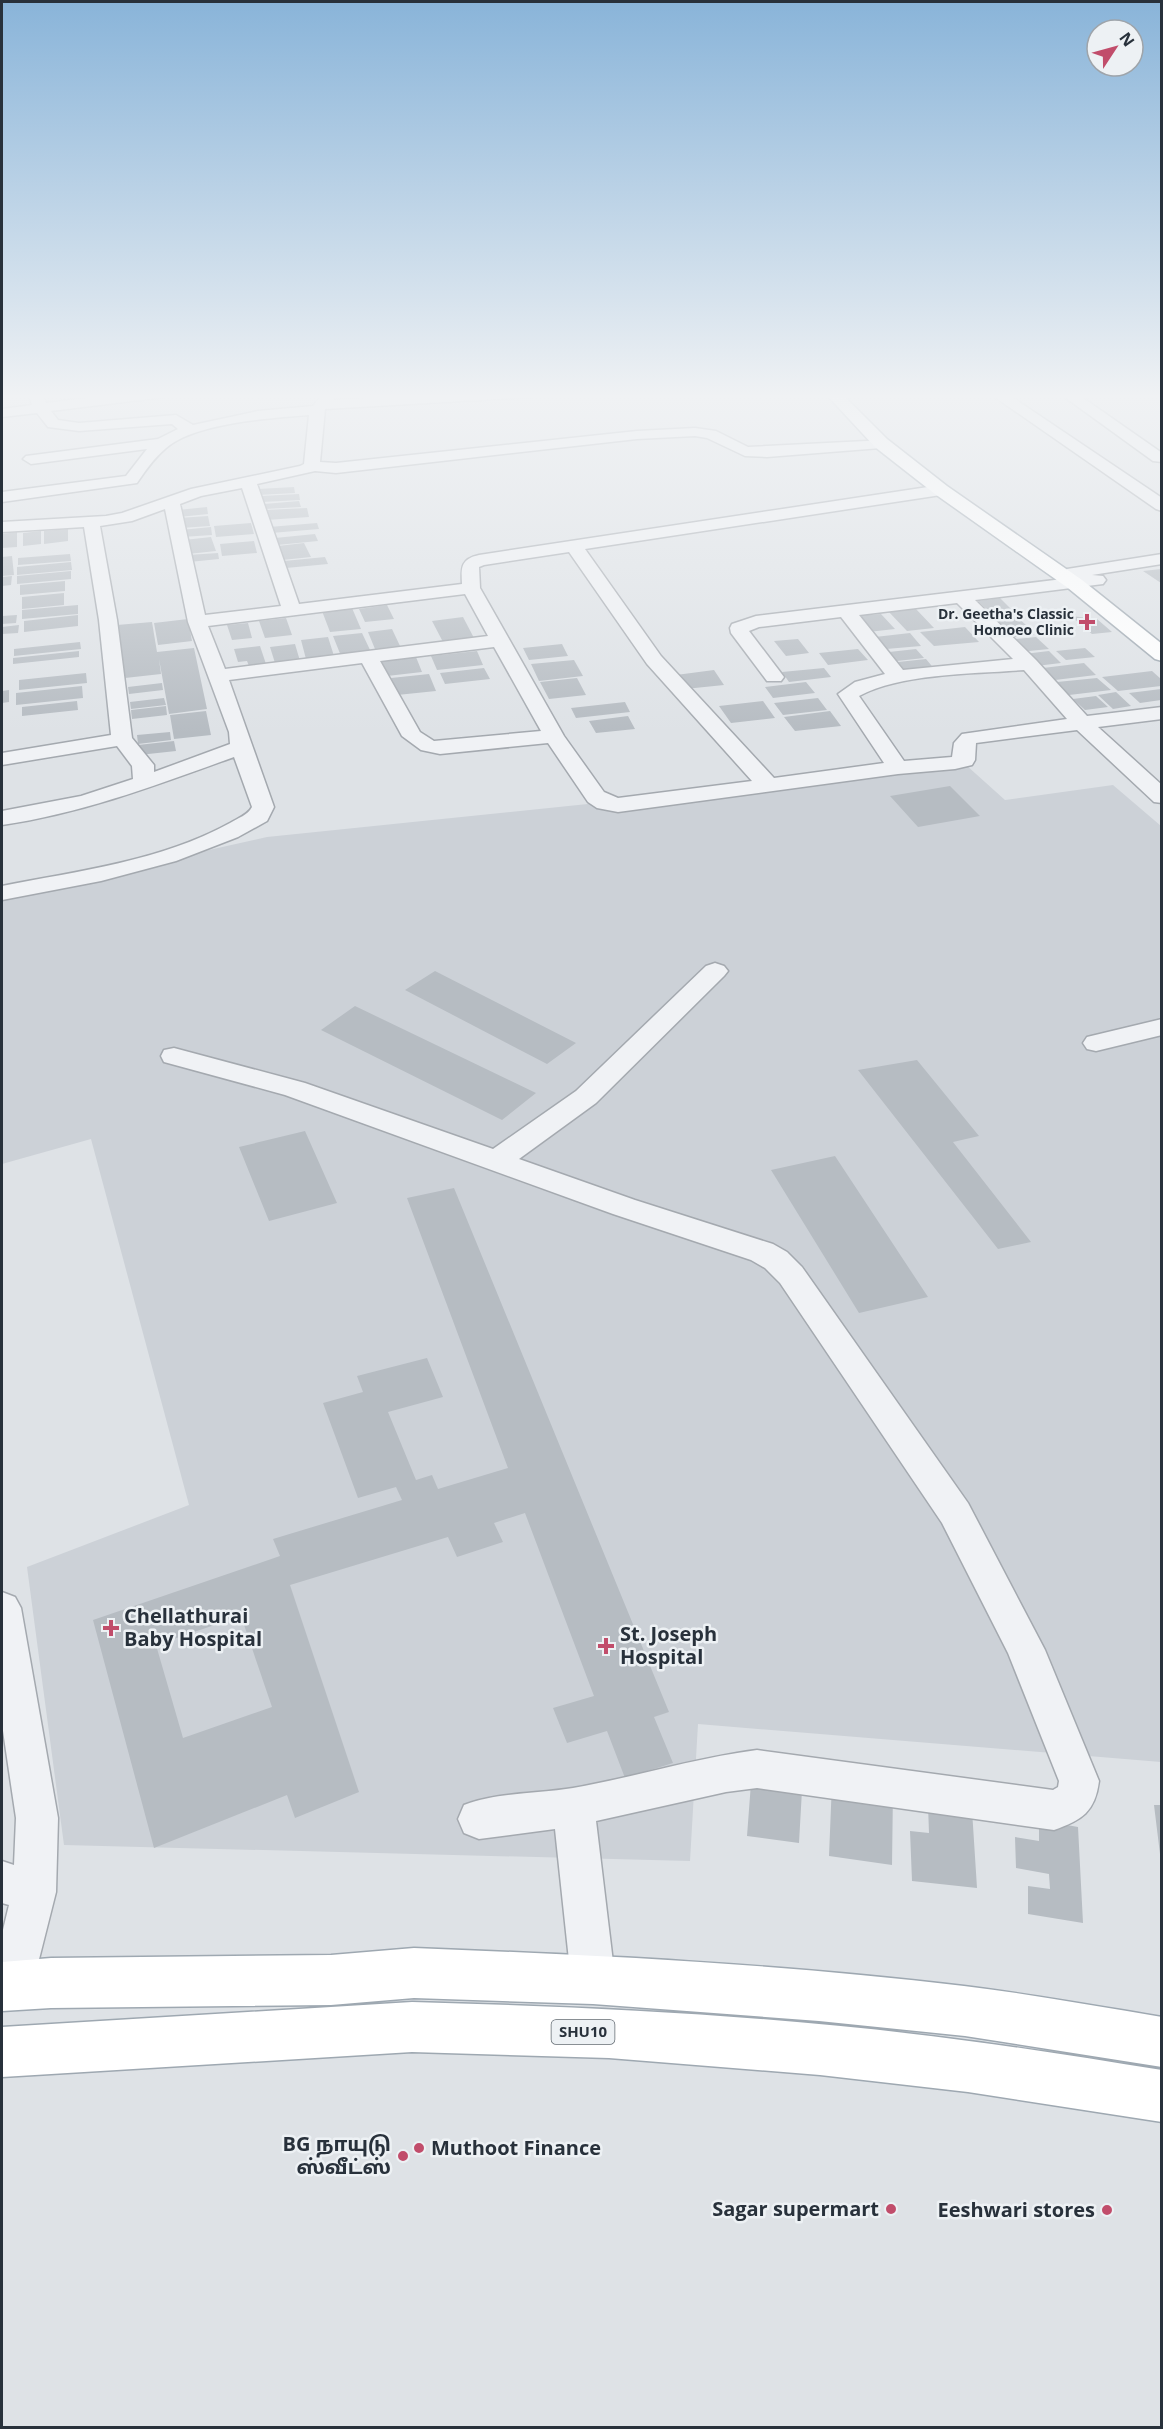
<svg xmlns="http://www.w3.org/2000/svg" width="1163" height="2429" font-family="'Open Sans','Noto Sans Tamil',sans-serif">
	<style>
		.built { fill: #ccd1d7 }
		.building { fill: #b6bcc2; fill-rule: evenodd }
		.lines { fill: none; stroke-linecap: round; stroke-linejoin: round }
		.minor-casing { stroke: #a4a9af; stroke-width: 3 }
		.major-casing { stroke: #9ea8b1; stroke-width: 3 }
		.minor { fill: #f0f2f5; fill-rule: evenodd }
		.major { fill: #fff; fill-rule: evenodd }
		.poi-dot { fill: #c14d6b; stroke: #edf1f4; stroke-width: 2 }
		.labels { text-anchor: middle; stroke-width: 5; stroke-linejoin: round; paint-order: stroke }
		.far-poi-label { font-size: 14px; font-weight: bold; fill: #28313b; stroke: #edf1f4; text-anchor: end }
		.shield { fill: #edf1f4; stroke: #636b72; stroke-width: 1.5 }
		.shield-label { font-size: 15px; font-weight: bold; fill: #28313b }
		.near-poi-label { font-size: 20px; font-weight: bold; fill: #28313b; stroke: #edf1f4; text-anchor: start }
	</style>
	<rect width="100%" height="100%" fill="#dee2e6"/>
	<path class="built" d="M 966,765 L 1005,800 L 1113,785 L 1161,826 L 1161,1762 L 698,1724 L 690,1861 L 64,1845 L 27,1567 L 189,1505 L 91,1139 L 2,1164 L 2,896 L 267,837 Z"/>
	<path class="building" d="M 294,487 L 295,493 L 258,495 L 258,489 Z
		M 299,494 L 300,500 L 262,502 L 261,496 Z
		M 299,501 L 301,507 L 265,509 L 264,504 Z
		M 207,507 L 208,514 L 179,517 L 178,510 Z
		M 307,508 L 309,517 L 266,520 L 265,510 Z
		M 208,516 L 210,526 L 181,528 L 179,518 Z
		M 251,523 L 254,534 L 216,537 L 214,526 Z
		M 317,523 L 319,529 L 271,533 L 269,527 Z
		M 211,527 L 212,535 L 182,537 L 181,530 Z
		M 68,529 L 68,541 L 44,544 L 44,531 Z
		M 41,531 L 41,544 L 23,546 L 23,533 Z
		M 17,532 L 17,547 L 2,548 L 2,534 Z
		M 315,534 L 318,541 L 277,545 L 275,538 Z
		M 211,537 L 216,551 L 188,554 L 184,540 Z
		M 254,541 L 257,553 L 222,556 L 220,544 Z
		M 304,543 L 311,557 L 282,560 L 278,546 Z
		M 218,553 L 219,559 L 189,562 L 188,555 Z
		M 70,554 L 71,561 L 18,565 L 18,558 Z
		M 12,556 L 14,575 L 2,576 L 2,557 Z
		M 325,557 L 328,564 L 286,568 L 284,561 Z
		M 71,562 L 72,570 L 17,575 L 17,567 Z
		M 1161,569 L 1161,583 L 1143,571 Z
		M 71,571 L 71,579 L 17,584 L 17,576 Z
		M 12,576 L 11,585 L 2,586 L 2,577 Z
		M 65,581 L 65,591 L 20,595 L 20,585 Z
		M 64,593 L 64,605 L 22,609 L 22,597 Z
		M 1000,598 L 1015,613 L 993,615 L 978,601 Z
		M 78,605 L 78,614 L 22,619 L 22,610 Z
		M 387,605 L 394,619 L 365,622 L 359,609 Z
		M 352,608 L 361,629 L 330,632 L 322,611 Z
		M 916,609 L 934,628 L 907,631 L 888,611 Z
		M 881,614 L 895,629 L 868,632 L 854,616 Z
		M 17,615 L 16,623 L 2,624 L 2,616 Z
		M 78,615 L 78,626 L 24,632 L 24,621 Z
		M 1071,616 L 1097,619 L 1112,632 L 1092,634 Z
		M 463,617 L 474,638 L 443,642 L 432,621 Z
		M 1017,617 L 1026,625 L 996,628 L 988,620 Z
		M 286,618 L 292,635 L 265,638 L 259,621 Z
		M 188,619 L 192,641 L 158,645 L 154,623 Z
		M 152,622 L 157,652 L 194,648 L 207,709 L 169,714 L 159,659 L 161,674 L 125,678 L 117,625 Z
		M 248,623 L 252,638 L 232,640 L 227,625 Z
		M 19,625 L 18,633 L 2,634 L 2,627 Z
		M 965,627 L 979,642 L 934,646 L 920,632 Z
		M 1027,628 L 1034,635 L 1006,638 L 999,631 Z
		M 392,629 L 400,646 L 375,649 L 368,632 Z
		M 362,633 L 371,652 L 341,656 L 333,636 Z
		M 910,633 L 921,646 L 886,649 L 875,637 Z
		M 328,637 L 334,656 L 306,659 L 301,640 Z
		M 1036,637 L 1049,649 L 1019,652 L 1007,640 Z
		M 798,639 L 809,653 L 786,656 L 774,641 Z
		M 80,642 L 81,649 L 14,656 L 14,649 Z
		M 295,644 L 300,661 L 275,663 L 270,647 Z
		M 562,644 L 568,656 L 529,660 L 523,648 Z
		M 260,646 L 266,664 L 249,666 L 247,661 L 238,662 L 234,649 Z
		M 1085,648 L 1095,657 L 1066,660 L 1056,651 Z
		M 858,649 L 868,660 L 828,665 L 819,653 Z
		M 916,649 L 924,658 L 897,661 L 889,652 Z
		M 79,651 L 79,657 L 13,664 L 13,658 Z
		M 477,651 L 483,665 L 437,670 L 431,656 Z
		M 1049,651 L 1061,663 L 1036,666 L 1024,654 Z
		M 416,657 L 422,672 L 387,676 L 381,661 Z
		M 926,659 L 936,671 L 908,674 L 898,662 Z
		M 574,660 L 583,676 L 539,681 L 531,664 Z
		M 1084,663 L 1096,675 L 1055,680 L 1043,668 Z
		M 484,668 L 490,679 L 445,684 L 440,673 Z
		M 824,668 L 831,677 L 789,682 L 782,672 Z
		M 714,670 L 724,685 L 685,689 L 676,675 Z
		M 1152,671 L 1161,679 L 1161,686 L 1118,691 L 1102,677 Z
		M 86,673 L 87,683 L 19,690 L 19,680 Z
		M 429,674 L 436,691 L 397,695 L 391,678 Z
		M 577,678 L 586,695 L 549,699 L 540,682 Z
		M 1097,678 L 1111,690 L 1069,695 L 1057,682 Z
		M 806,682 L 815,693 L 773,698 L 765,687 Z
		M 162,683 L 163,690 L 129,694 L 128,687 Z
		M 82,686 L 83,698 L 16,705 L 16,693 Z
		M 1161,689 L 1161,700 L 1140,703 L 1129,693 Z
		M 9,690 L 9,702 L 2,703 L 2,691 Z
		M 1116,692 L 1131,706 L 1113,709 L 1098,695 Z
		M 1096,696 L 1108,707 L 1085,710 L 1073,699 Z
		M 164,698 L 166,705 L 131,709 L 130,702 Z
		M 818,698 L 827,710 L 783,715 L 774,703 Z
		M 77,701 L 78,710 L 22,716 L 22,707 Z
		M 763,701 L 775,718 L 731,723 L 719,706 Z
		M 625,702 L 630,712 L 576,718 L 571,708 Z
		M 166,706 L 167,715 L 132,719 L 131,710 Z
		M 206,711 L 211,735 L 174,739 L 170,715 Z
		M 830,711 L 841,726 L 795,731 L 784,717 Z
		M 628,716 L 635,729 L 596,733 L 589,721 Z
		M 170,732 L 171,740 L 138,744 L 137,735 Z
		M 174,741 L 176,751 L 139,755 L 138,745 Z
		M 950,786 L 980,816 L 918,827 L 890,796 Z
		M 435,971 L 576,1043 L 547,1064 L 405,990 Z
		M 355,1006 L 536,1093 L 502,1120 L 321,1030 Z
		M 917,1060 L 979,1136 L 953,1142 L 1031,1242 L 998,1249 L 858,1070 Z
		M 305,1131 L 337,1203 L 269,1221 L 239,1147 Z
		M 835,1156 L 928,1297 L 859,1313 L 771,1170 Z
		M 454,1188 L 669,1712 L 654,1717 L 673,1763 L 625,1778 L 607,1731 L 567,1743 L 553,1708 L 594,1696 L 525,1513 L 494,1523 L 503,1542 L 457,1557 L 448,1537 L 290,1585 L 359,1792 L 295,1818 L 287,1795 L 154,1848 L 93,1620 L 280,1556 L 273,1539 L 402,1500 L 396,1487 L 358,1498 L 323,1403 L 363,1392 L 357,1376 L 427,1358 L 443,1397 L 388,1412 L 416,1480 L 432,1475 L 438,1489 L 508,1468 L 407,1198 ZM 241,1616 L 272,1707 L 183,1738 L 156,1645 Z
		M 832,1782 L 893,1790 L 892,1865 L 829,1856 Z
		M 751,1783 L 802,1790 L 799,1843 L 747,1836 Z
		M 928,1805 L 972,1810 L 977,1888 L 912,1881 L 910,1831 L 929,1833 Z
		M 1154,1805 L 1161,1805 L 1161,1854 L 1160,1854 Z
		M 1039,1820 L 1078,1827 L 1083,1923 L 1028,1914 L 1028,1886 L 1050,1889 L 1049,1874 L 1016,1868 L 1015,1837 L 1039,1841 Z"/>
	<g class="lines">
		<defs>
			<path id="minor" d="M 28,393 L 42,393 L 46,403 L 126,393 L 172,393 L 165,397 L 51,411 L 58,420 L 79,423 L 176,415 L 193,425 L 258,411 L 313,406 L 323,393 L 338,393 L 333,400 L 449,393 L 540,393 L 533,397 L 325,409 L 320,462 L 336,463 L 637,431 L 695,428 L 716,431 L 748,447 L 886,440 L 889,443 L 881,448 L 767,457 L 745,456 L 707,438 L 695,436 L 637,439 L 336,473 L 315,471 L 257,484 L 299,604 L 462,584 C 461,567 461,559 479,555 L 941,485 L 947,487 L 949,490 L 947,493 L 941,495 L 585,549 L 661,656 L 774,778 L 884,763 L 838,694 L 855,682 L 885,674 L 841,617 L 759,627 L 749,631 L 784,677 L 781,681 L 767,681 L 731,633 L 730,628 L 732,624 L 756,616 L 1071,578 L 1064,573 L 1067,569 L 1162,554 L 1162,564 L 1092,575 L 1103,576 L 1106,580 L 1103,584 L 975,600 L 1036,660 L 1087,716 L 1162,707 L 1162,719 L 1098,727 L 1162,785 L 1162,803 L 1154,802 L 1077,730 L 976,743 L 975,760 L 972,765 L 955,769 L 898,774 L 618,812 L 597,808 L 588,802 L 548,743 L 440,754 L 421,750 L 402,736 L 362,663 L 229,680 L 274,807 L 267,821 L 238,837 L 176,861 L 101,881 L 2,900 L 2,886 C 78,871 161,861 230,823 C 238,818 248,815 252,807 L 234,757 C 157,785 83,813 2,825 L 2,811 L 81,796 L 133,779 L 132,766 L 117,746 L 2,765 L 2,753 L 111,735 L 99,620 L 84,527 L 2,532 L 2,522 L 106,516 L 122,513 L 191,489 L 300,466 L 304,464 L 309,415 C 271,418 195,423 166,448 C 154,458 145,471 137,483 L 2,502 L 2,492 L 126,476 L 147,449 L 31,464 L 23,459 L 26,456 L 158,439 L 178,429 L 172,424 L 79,431 L 48,427 L 37,413 L 2,417 L 2,409 L 32,405 ZM 242,488 L 281,606 L 205,615 L 180,504 L 201,496 ZM 165,509 L 188,622 L 229,732 L 230,744 L 154,772 L 154,765 L 132,738 L 117,620 L 100,526 L 132,521 ZM 569,552 L 647,664 L 752,781 L 618,798 L 604,792 L 564,736 L 480,588 L 479,567 L 484,565 ZM 465,594 L 488,636 L 225,669 L 208,626 ZM 957,603 L 1013,659 L 903,670 L 859,615 ZM 494,647 L 541,731 L 434,741 L 420,732 L 380,661 ZM 1024,670 L 1067,719 L 962,734 L 954,743 L 952,757 L 904,761 L 859,696 C 901,673 976,674 1024,670 Z
				M 989,393 L 1006,393 L 1162,498 L 1162,511 L 1156,509 Z
				M 1059,393 L 1076,393 L 1162,453 L 1162,462 L 1153,461 Z
				M 715,963 L 724,966 L 728,971 L 724,976 L 596,1103 L 519,1159 L 635,1200 L 773,1244 L 787,1252 L 802,1267 L 968,1503 L 1045,1650 L 1099,1781 C 1095,1812 1082,1820 1054,1830 L 757,1788 L 726,1792 L 596,1821 L 615,1979 L 609,1995 L 593,2001 L 577,1995 L 571,1979 L 555,1829 L 479,1839 L 464,1833 L 458,1819 L 464,1805 C 498,1792 537,1794 573,1788 C 635,1777 695,1758 757,1750 L 1053,1790 L 1058,1787 L 1059,1781 L 1008,1653 L 942,1523 L 780,1283 L 765,1268 L 751,1260 L 613,1214 L 285,1095 L 164,1062 L 161,1056 L 164,1050 L 174,1048 L 305,1083 L 493,1149 L 576,1091 L 706,966 Z
				M 1162,1019 L 1162,1035 L 1096,1051 L 1087,1049 L 1083,1043 L 1087,1037 Z
				M 2,1592 L 15,1597 L 21,1608 L 58,1818 L 56,1892 L 32,1987 L 26,2003 L 10,2009 L 2,2006 L 2,1934 L 9,1905 L 2,1903 L 2,1861 L 14,1865 L 16,1818 L 2,1724 Z"/>
			<path id="major" d="M 825,393 L 841,393 L 887,439 L 947,486 L 1082,580 L 1162,644 L 1162,661 L 1155,659 L 1068,588 L 935,494 L 875,447 Z
				M 414,1948 C 597,1955 781,1964 964,1986 C 1030,1994 1096,2006 1162,2017 L 1162,2067 L 965,2036 L 819,2021 L 593,2004 L 414,1998 L 331,2005 L 51,2008 L 2,2011 L 2,1962 L 51,1958 L 331,1955 Z
				M 412,2002 C 598,2007 784,2016 969,2041 C 1033,2049 1097,2060 1162,2070 L 1162,2122 L 968,2092 L 820,2075 L 609,2058 L 412,2052 L 2,2077 L 2,2027 Z"/>
		</defs>
		<use href="#minor" class="minor-casing"/>
		<use href="#major" class="major-casing"/>
		<use href="#minor" class="minor"/>
		<use href="#major" class="major"/>
	</g>
	<linearGradient id="sky" x2="0" y2="1"><stop stop-color="#89b4d9"/><stop offset="0.54" stop-color="#f0f2f4"/><stop offset="1" stop-color="#f0f2f4" stop-opacity="0"/></linearGradient>
	<rect width="1163" height="734" fill="url(#sky)"/>
	<g class="poi-dot">
		<path d="M1084 613h6v6h6v6h-6v6h-6v-6h-6v-6h6z"/>
		<path d="M108 1619h6v6h6v6h-6v6h-6v-6h-6v-6h6z"/>
		<path d="M603 1637h6v6h6v6h-6v6h-6v-6h-6v-6h6z"/>
		<circle cx="419" cy="2148" r="6"/>
		<circle cx="403" cy="2156" r="6"/>
		<circle cx="891" cy="2209" r="6"/>
		<circle cx="1107" cy="2210" r="6"/>
	</g>
	<g class="labels">
		<g class="far-poi-label">
			<text x="1074" y="619">Dr. Geetha's Classic<tspan x="1074" dy="16">Homoeo Clinic</tspan></text>
		</g>
		<rect class="shield" x="551.5" y="2020" width="63" height="24" rx="4.5"/>
		<g class="shield-label">
			<text x="583" y="2037">SHU10</text>
		</g>
		<g class="near-poi-label">
			<text x="124" y="1623">Chellathurai<tspan x="124" dy="23">Baby Hospital</tspan></text>
			<text x="620" y="1641">St. Joseph<tspan x="620" dy="23">Hospital</tspan></text>
			<text x="391" y="2151" text-anchor="end">BG நாயுடு<tspan x="391" dy="23">ஸ்வீட்ஸ்</tspan></text>
			<text x="431" y="2155">Muthoot Finance</text>
			<text x="879" y="2216" text-anchor="end">Sagar supermart</text>
			<text x="1095" y="2217" text-anchor="end">Eeshwari stores</text>
		</g>
	</g>
	<rect width="1163" height="2429" fill="none" stroke="#28313b" stroke-width="6"/>
	<g transform="translate(1115 48) rotate(54)"><circle r="28" fill="#edf1f4" stroke="#9ea4aa" stroke-width="1.5"/>
	<path d="M0-4.5L10 22L0 15L-10 22Z" fill="#c14d6b"/>
	<text y="-9" font-size="16" font-weight="bold" text-anchor="middle" fill="#28313b">N</text>
	</g>
</svg>
